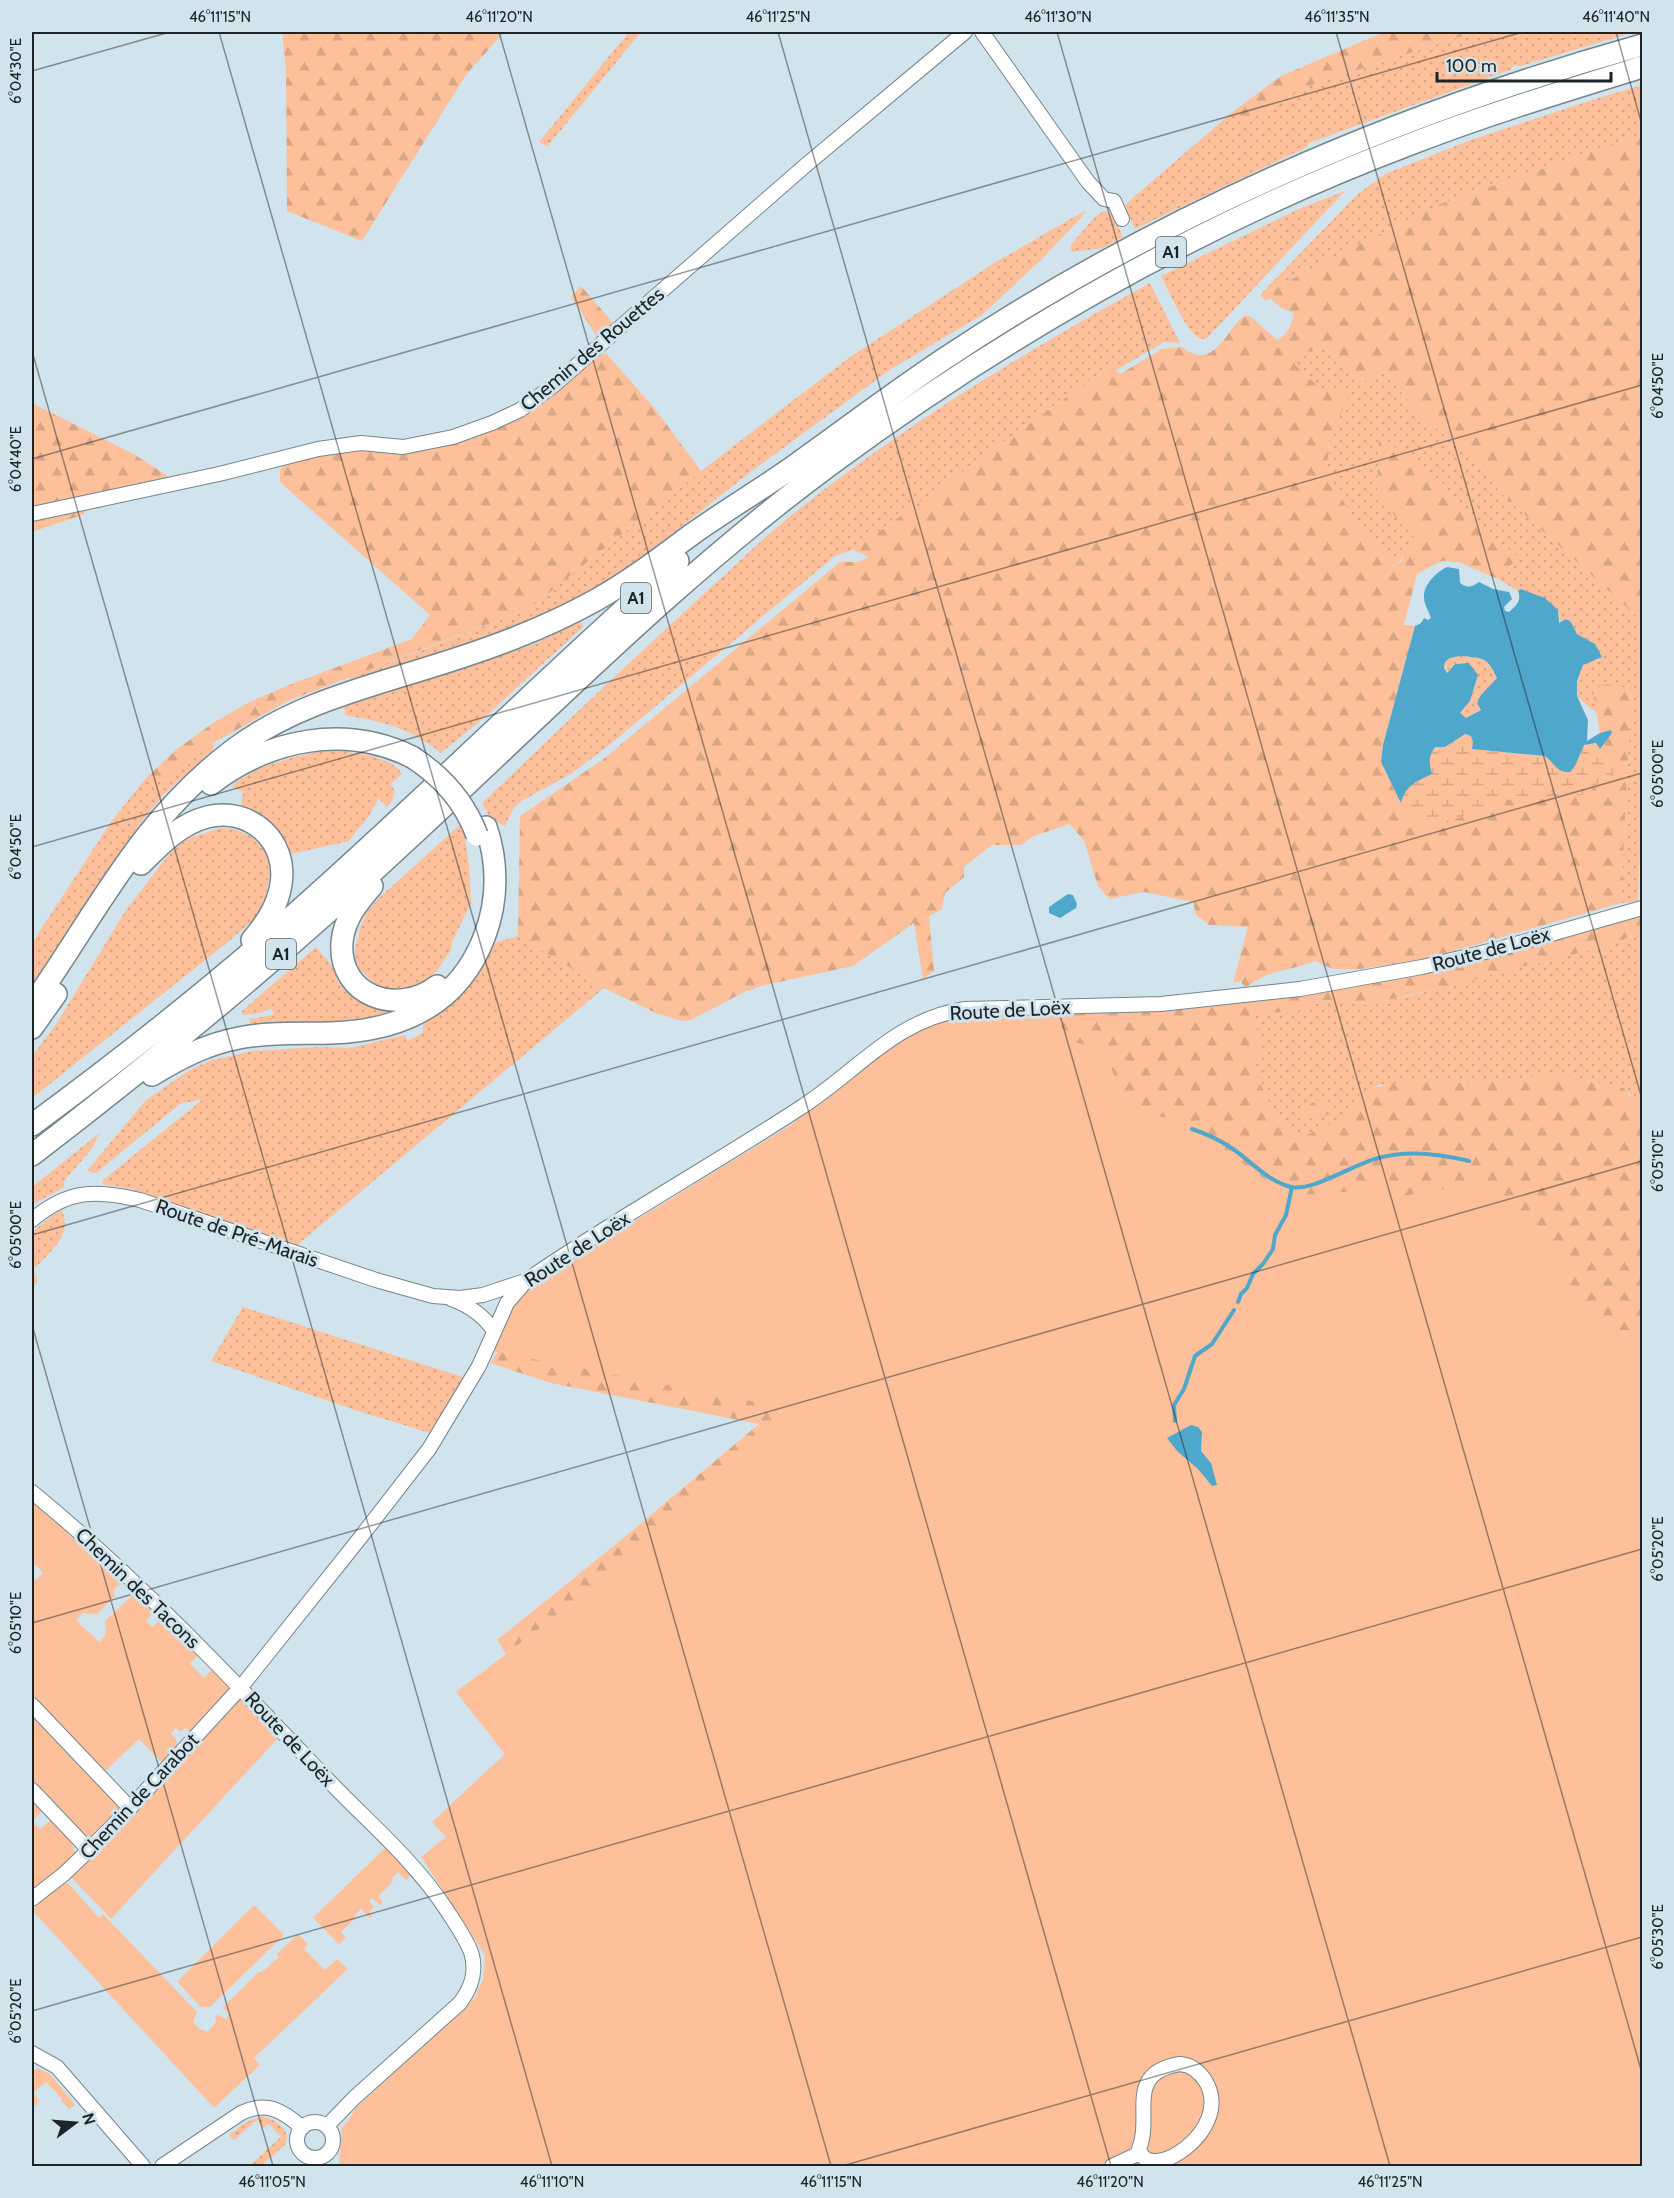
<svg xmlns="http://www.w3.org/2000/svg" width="1674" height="2198" font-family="Cabin,sans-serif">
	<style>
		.grass { fill: url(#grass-dots) }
		.forest { fill: url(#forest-firs) }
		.wetland { fill: url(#wetland-marsh) }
		.green { fill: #fdc09a }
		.water { fill: #4fa7cb; fill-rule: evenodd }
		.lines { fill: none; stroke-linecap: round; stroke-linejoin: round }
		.stream { stroke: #4fa7cb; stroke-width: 4 }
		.minor-casing { stroke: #74868e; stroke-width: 16 }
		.highway-casing { stroke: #74868e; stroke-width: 24 }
		.minor { stroke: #fff; stroke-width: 14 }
		.highway { stroke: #fff; stroke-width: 21 }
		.highway-bridge-casing { stroke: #74868e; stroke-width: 24; stroke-linecap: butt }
		.highway-bridge { stroke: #fff; stroke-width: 21 }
		.ticks { fill: none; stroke: #1d2427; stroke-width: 1.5; stroke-opacity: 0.45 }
		.labels { text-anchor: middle; stroke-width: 6; stroke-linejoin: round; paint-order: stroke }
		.shield { fill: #d1e4ed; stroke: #535e62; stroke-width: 1.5 }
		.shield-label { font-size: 18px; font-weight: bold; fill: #1d2427 }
		.street-label { font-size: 20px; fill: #1d2427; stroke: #d1e4ed }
		.neatline { fill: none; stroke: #1d2427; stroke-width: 2 }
		.ticks-label { font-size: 15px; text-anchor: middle; fill: #1d2427 }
	</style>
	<defs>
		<pattern id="grass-dots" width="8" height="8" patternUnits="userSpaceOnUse" patternTransform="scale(1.5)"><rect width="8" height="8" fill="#fdc09a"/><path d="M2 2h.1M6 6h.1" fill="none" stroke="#d8a585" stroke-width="1.8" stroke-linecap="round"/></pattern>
		<pattern id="forest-firs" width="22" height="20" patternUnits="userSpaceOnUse" patternTransform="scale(1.5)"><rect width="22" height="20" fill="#fdc09a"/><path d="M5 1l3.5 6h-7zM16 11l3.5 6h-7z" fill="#d8a585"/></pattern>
		<pattern id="wetland-marsh" width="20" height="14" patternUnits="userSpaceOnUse" patternTransform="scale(1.5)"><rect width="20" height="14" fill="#fdc09a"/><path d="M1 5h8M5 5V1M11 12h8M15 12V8" fill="none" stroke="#d8a585"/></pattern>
	</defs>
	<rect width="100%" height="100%" fill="#d1e4ed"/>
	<path class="grass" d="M 629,32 L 641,32 L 547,147 L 539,142 Z
		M 1475,32 L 1634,32 L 1521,66 L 1514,65 L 1510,70 L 1309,143 L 1307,147 L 1135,229 L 1125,206 L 1127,203 L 1235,110 L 1241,116 L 1249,120 L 1311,85 Z
		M 1642,85 L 1642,137 L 1616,143 L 1440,204 L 1260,295 L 1358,194 L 1385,174 L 1468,141 L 1595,99 Z
		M 1345,191 L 1208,337 C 1204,339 1203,340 1199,338 C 1187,333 1168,289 1161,276 L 1301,208 Z
		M 1086,210 L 1082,217 L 1042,259 L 982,315 L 891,369 L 749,473 L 648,553 L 603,585 L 547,614 L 493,636 L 358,679 L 347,678 L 420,651 L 530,608 L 701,471 L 850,357 L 996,262 Z
		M 1104,211 L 1113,215 L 1123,237 L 1103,248 L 1072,252 L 1070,246 L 1095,217 Z
		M 1150,283 L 1180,343 L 1164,342 L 1115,371 L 1110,366 L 853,550 L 835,556 L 608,746 L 571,774 L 521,801 L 513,809 L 505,826 L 490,818 L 482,803 C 557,732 631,660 707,591 C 734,567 760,541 788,518 C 900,428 1024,352 1150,283 Z
		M 1325,347 L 1363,382 L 1385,372 L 1420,415 L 1474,458 L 1501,493 L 1642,621 L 1642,792 L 1638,901 L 1621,903 L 1631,690 L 1593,694 L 1597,713 L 1577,697 L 1577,681 L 1583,665 L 1592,660 L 1599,660 L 1595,644 L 1577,634 L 1571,622 L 1566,619 L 1560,623 L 1558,610 L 1521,589 L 1518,591 L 1498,579 L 1517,557 L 1452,503 L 1443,484 L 1379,437 L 1377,492 L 1410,521 L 1415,535 C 1407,547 1405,559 1393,566 L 1383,549 L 1359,527 L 1338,492 L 1327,467 L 1330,435 L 1336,420 L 1323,391 L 1293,364 L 1305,353 Z
		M 579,620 L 584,626 L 485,717 L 441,753 C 406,726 387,723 345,715 L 344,706 L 347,703 L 473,665 L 537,643 Z
		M 1460,656 C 1482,658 1487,657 1497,678 L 1481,696 L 1477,703 L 1481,709 L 1466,718 L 1460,714 L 1470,701 L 1478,675 L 1462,662 L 1455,664 L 1446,673 L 1445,662 L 1450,658 Z
		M 213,743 L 213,750 L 164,794 L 138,826 L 32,986 L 32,943 L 111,822 L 145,779 L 165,781 Z
		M 323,751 C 343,751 391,754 402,774 L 391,784 L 395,792 L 391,803 L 386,807 L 379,798 L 369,816 L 349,841 L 291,854 C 281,826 266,818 241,805 L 243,792 L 231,786 C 258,765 290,757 323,751 Z
		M 462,823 L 467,834 L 465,838 L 469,866 L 471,903 L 452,942 L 451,950 L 437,971 L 421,983 L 396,991 L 375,984 L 359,969 L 355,959 L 355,949 L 361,926 L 366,913 L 378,899 Z
		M 221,828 L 233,829 L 251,836 L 266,852 L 270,871 L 266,897 L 258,916 L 223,946 L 32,1098 L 32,1056 L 55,1026 L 126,910 L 171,852 L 187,839 Z
		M 1642,932 L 1642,1110 L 1636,1106 L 1630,1094 L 1624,1088 L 1567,1076 L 1542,1076 L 1472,1083 L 1426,1081 L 1379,1085 C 1354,1094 1354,1107 1337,1121 C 1327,1129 1313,1131 1302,1137 L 1291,1130 L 1271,1107 L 1255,1072 L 1259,1046 L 1255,1015 L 1300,1010 L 1312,1001 L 1343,999 L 1366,1005 L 1418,994 L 1484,976 L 1600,948 Z
		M 518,936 L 604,988 L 296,1246 L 131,1189 L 103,1184 L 102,1181 L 203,1099 L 180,1104 L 96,1173 L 87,1171 L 145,1101 L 188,1071 L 209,1061 L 252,1051 L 320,1047 L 350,1048 L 405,1035 L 407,1041 L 423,1033 L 423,1025 L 454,1001 L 468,987 L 494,943 Z
		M 316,947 L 335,969 C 335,994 366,1004 386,1011 L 387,1017 L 374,1021 L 292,1026 L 250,1024 L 250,1019 L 274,1015 L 271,1008 L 261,1013 L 243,1015 L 242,1011 Z
		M 101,1132 L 90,1151 L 64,1181 L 64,1187 L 32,1205 L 32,1187 Z
		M 61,1209 C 75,1235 48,1253 33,1270 L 38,1281 L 32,1289 L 32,1232 Z
		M 243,1307 L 466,1378 L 433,1434 L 358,1411 L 211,1361 Z
		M 262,2116 C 276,2120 292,2129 285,2145 L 261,2166 L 249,2166 L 281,2137 L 269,2124 L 263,2128 L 257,2120 L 234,2140 L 229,2135 L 246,2122 Z"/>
	<path class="forest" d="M 282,32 L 504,32 L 466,75 L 362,241 L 287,211 L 286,69 Z
		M 1384,32 L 1475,32 L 1311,85 L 1249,120 L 1241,116 L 1235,110 L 1281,76 Z
		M 1642,137 L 1642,621 L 1501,493 L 1474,458 L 1420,415 L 1385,372 L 1363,382 L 1325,347 L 1305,353 L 1294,364 L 1323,391 L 1338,388 L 1348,399 L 1330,435 L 1327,467 L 1338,492 L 1359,527 L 1383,549 L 1393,566 L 1402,561 L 1406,547 L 1415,535 L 1410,522 L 1400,523 L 1377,492 L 1379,436 L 1430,472 L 1443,484 L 1452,503 L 1518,557 L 1498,579 L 1458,562 L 1442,561 L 1417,574 L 1404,625 L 1415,626 L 1383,745 L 1381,762 L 1401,802 L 1604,743 L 1612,733 L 1611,730 L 1600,733 L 1593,694 C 1600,679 1618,685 1631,690 L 1621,903 L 1422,960 L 1360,969 L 1333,969 L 1315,961 C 1290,971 1265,970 1245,989 L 1241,981 L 1233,983 L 1248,927 L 1209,925 L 1196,915 L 1193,902 L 1144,892 L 1109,899 L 1098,886 L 1084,841 L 1070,824 L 1034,836 L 1021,845 L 992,845 L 964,867 L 964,877 L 945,893 L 942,909 L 929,916 L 934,971 L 923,979 L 914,923 L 853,966 L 761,986 L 742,993 L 691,1020 L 682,1021 L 658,1014 L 604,988 L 518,936 L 520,816 L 601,761 L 840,562 L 858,562 L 869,557 L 853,550 L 1110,366 L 1120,374 L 1162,349 L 1183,347 C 1213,373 1226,330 1245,315 L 1251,317 L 1277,340 C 1288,335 1292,324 1294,313 L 1280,307 L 1270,298 L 1265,300 L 1260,295 L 1440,204 L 1616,143 Z
		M 581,286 L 615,325 L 599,340 L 571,296 Z
		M 606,353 L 655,409 L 701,471 L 530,608 L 288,701 L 213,743 L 165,781 L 145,779 L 176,750 L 213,723 L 248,703 L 289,685 L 412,639 L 430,615 L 280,482 L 280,471 L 284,462 L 324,452 L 492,429 L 592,357 Z
		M 32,403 L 135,455 L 174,480 L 32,511 Z
		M 90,507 L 82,515 L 32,532 L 32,517 Z
		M 1642,916 L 1642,932 L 1600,948 L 1484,976 L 1468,982 L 1366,1005 L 1343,999 L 1312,1001 L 1300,1010 L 1255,1015 L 1259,1046 L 1255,1072 L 1271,1107 L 1291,1130 L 1302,1137 L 1337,1121 L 1360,1094 L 1372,1088 L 1394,1083 L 1426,1081 L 1472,1083 L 1542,1076 L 1567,1076 L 1624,1088 C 1631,1095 1634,1105 1642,1110 L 1642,2166 L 791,1125 L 887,1049 L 964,1014 L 1134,1011 L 1500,955 Z
		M 1320,1099 L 1335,1108 C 1327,1118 1314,1122 1302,1115 C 1305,1107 1312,1102 1320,1099 Z
		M 512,1349 L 782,1407 L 779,1418 L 768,1434 L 647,1548 L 506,1654 L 497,1640 L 626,1536 L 759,1424 L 551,1383 L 490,1363 L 498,1352 Z"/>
	<path class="wetland" d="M 1417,683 L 1441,683 L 1436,687 L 1435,693 L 1440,701 L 1444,703 L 1446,700 L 1444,692 L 1455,704 L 1465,734 L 1471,736 L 1473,742 L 1473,749 L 1545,756 C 1555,763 1556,773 1570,772 L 1575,766 L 1584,745 L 1604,743 L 1614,773 L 1597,784 L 1587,794 L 1546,799 L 1500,800 L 1440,826 C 1424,824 1412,815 1401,803 C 1407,783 1415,784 1430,774 L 1397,741 Z"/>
	<path class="green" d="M 964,1014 L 1050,1014 L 1074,1042 L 1095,1047 L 1108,1060 L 1124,1100 L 1137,1110 L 1189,1124 L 1270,1183 L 1302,1195 L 1370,1190 L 1386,1181 L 1403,1196 L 1480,1183 L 1513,1206 L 1521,1226 L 1549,1237 L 1577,1301 L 1595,1302 L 1607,1330 L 1634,1330 L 1642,1336 L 1642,2166 L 339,2166 L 342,2127 L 348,2121 L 356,2108 L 474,1999 L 483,1980 L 485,1955 L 421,1857 L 446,1837 L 432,1822 L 505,1754 L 456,1692 L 647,1548 L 768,1434 L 779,1418 L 782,1407 L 491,1351 L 516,1299 L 594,1246 L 791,1125 L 887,1049 L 918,1030 Z
		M 32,1497 L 69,1528 L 68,1534 L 75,1540 L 80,1536 L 124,1581 L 113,1590 L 115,1596 L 97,1614 L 83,1613 L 76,1620 L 99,1642 L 106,1634 L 105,1621 L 136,1592 L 153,1609 L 153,1612 L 146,1621 L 153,1627 L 160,1619 L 165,1620 L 198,1653 L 197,1656 L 190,1664 L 204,1678 L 211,1670 L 215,1669 L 223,1677 L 229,1689 L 192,1734 L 185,1728 L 181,1732 L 176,1728 L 171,1733 L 176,1739 L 178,1751 L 164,1765 L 139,1739 L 95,1781 L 122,1810 L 95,1837 L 83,1837 L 32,1781 L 32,1576 L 36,1580 L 43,1573 L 32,1561 Z
		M 244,1698 L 280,1736 L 111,1919 L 69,1875 L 186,1754 L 189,1756 L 203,1742 L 204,1733 L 235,1699 Z
		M 32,1797 L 44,1810 L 32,1821 L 40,1829 L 52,1819 L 69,1836 L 76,1856 L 32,1893 Z
		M 385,1848 L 411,1875 L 406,1880 L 398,1872 L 391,1879 L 393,1882 L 378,1896 L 383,1902 L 380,1905 L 372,1898 L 369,1901 L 374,1907 L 369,1912 L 372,1916 L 370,1918 L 361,1909 L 354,1916 L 356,1918 L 341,1932 L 346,1938 L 339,1944 L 313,1918 Z
		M 62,1881 L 69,1884 L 99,1918 L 103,1914 L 197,2012 L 193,2022 L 200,2029 L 208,2032 L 216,2022 L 215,2016 L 218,2015 L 226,2019 L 229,2014 L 223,2007 L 259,1972 L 262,1972 L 279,1957 L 277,1954 L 298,1934 L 308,1944 L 304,1949 L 325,1970 L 337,1959 L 348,1969 L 254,2058 L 260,2065 L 214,2108 L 32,1910 Z
		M 254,1905 L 284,1935 L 210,2007 L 201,2007 L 177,1982 Z
		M 38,2068 L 50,2074 L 75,2105 L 69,2109 L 61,2100 L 62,2099 L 46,2082 L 33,2093 L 40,2101 L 32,2108 L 32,2071 Z"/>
	<path class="water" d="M 1447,567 L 1459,569 L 1460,583 C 1469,589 1471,587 1479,582 L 1493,589 L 1509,592 L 1512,599 L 1504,607 L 1505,611 L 1509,612 C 1516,606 1522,601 1518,591 L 1521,589 L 1545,598 L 1558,610 L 1559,623 L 1566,619 L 1571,622 L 1577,634 L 1595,644 L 1602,657 L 1583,665 L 1577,681 L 1577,696 L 1588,720 L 1587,741 L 1600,733 L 1611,730 L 1612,733 L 1600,749 L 1596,743 L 1584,745 L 1575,766 L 1570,772 C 1556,773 1555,763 1545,756 L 1472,749 L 1473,742 L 1471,736 L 1465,734 L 1445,747 L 1435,747 C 1428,756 1429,763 1432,774 C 1417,781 1406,785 1401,803 L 1381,762 L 1383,745 L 1415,626 L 1421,623 L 1424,618 L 1428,620 L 1431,618 C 1429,612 1424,604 1424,598 C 1423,585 1436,572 1447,567 ZM 1460,656 C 1482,658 1487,656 1497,678 L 1481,695 L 1477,703 L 1481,710 L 1466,718 L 1460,713 L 1470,701 L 1478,675 L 1469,663 L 1455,664 L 1447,673 L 1444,668 L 1445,662 L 1450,658 Z
		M 1068,894 L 1073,895 L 1077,904 L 1076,908 L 1060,918 L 1049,913 L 1049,907 Z
		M 1191,1425 L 1198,1427 L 1202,1432 L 1201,1451 L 1211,1463 L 1217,1485 L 1212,1486 L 1198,1469 L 1177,1451 L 1167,1438 Z"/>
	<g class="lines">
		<path class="stream" d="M 1192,1129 C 1207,1134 1220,1140 1233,1149 C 1252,1162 1267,1181 1291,1187 C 1312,1192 1354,1164 1378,1158 C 1406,1150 1441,1154 1469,1161
			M 1238,1302 L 1241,1294 L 1247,1288 L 1253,1274 L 1263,1264 L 1273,1249 L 1275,1235 L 1286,1215 L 1292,1187
			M 1175,1421 L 1174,1405 L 1184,1389 L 1195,1356 L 1212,1344 L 1234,1310"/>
		<defs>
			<path id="minor" d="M 982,32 L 1088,182 L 1104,199 L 1114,201 L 1122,219
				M 32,514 L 219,474 L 318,449 L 361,443 L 403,447 L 453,437 L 492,423 L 520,410 L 554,385 L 806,165 L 965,32
				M 32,1220 C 67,1190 96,1189 140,1200 L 376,1280 L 433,1296 L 460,1298 L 483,1295 L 522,1282
				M 451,1299 C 468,1305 484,1316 494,1331
				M 32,1492 C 138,1579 232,1679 327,1779 C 368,1822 413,1859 446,1909 C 455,1923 465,1937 471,1952 C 477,1971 472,1987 460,2003 L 354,2098 L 327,2126
				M 32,1705 L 130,1808
				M 32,1790 L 89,1850
				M 32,1899 L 64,1874 L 89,1850 L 130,1808 L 241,1687 L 360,1538 L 429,1449 L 479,1366 L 507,1303 L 527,1280 C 615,1219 710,1167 800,1108 C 858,1071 894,1020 965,1009 L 1161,1004 L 1300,989 L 1422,967 L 1502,948 L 1642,908
				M 32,2053 L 57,2067 L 143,2166
				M 1180,2064 C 1191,2065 1200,2072 1206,2082 C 1234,2131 1147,2186 1139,2149 C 1153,2115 1124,2073 1180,2064 Z
				M297 2140a18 18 0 1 1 36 0a18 18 0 1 1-36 0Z
				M 162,2166 L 241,2113 C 266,2101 283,2110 302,2128
				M 1112,2166 L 1140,2153"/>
			<path id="highway" d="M 211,784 C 269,739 345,724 412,757
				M 141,864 C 160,845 180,824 207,817 C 250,806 288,841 281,884 C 278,906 266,923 252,940
				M 372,886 C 358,902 344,919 342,942 C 338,997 398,1016 437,986
				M 32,1005 C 97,913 139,821 233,750 C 289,707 360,689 427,668 C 486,650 542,630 596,600 C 630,581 660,558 691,535 C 722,513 755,493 787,471 C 839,434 890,395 944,359 C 1157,217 1396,114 1642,45
				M 32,1028 L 56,994
				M 152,1075 C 180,1058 207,1044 239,1038 C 269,1032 300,1034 330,1033 C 401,1031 459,1005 485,935 C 498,900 498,862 486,827
				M 32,1125 C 119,1061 205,993 287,921 C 420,804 545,678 678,561
				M 32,1155 C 165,1053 294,946 417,831 C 552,706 682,574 831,464 C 1008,334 1202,223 1408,145 C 1485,115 1564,91 1642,67"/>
		</defs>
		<use href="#minor" class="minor-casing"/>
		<use href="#highway" class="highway-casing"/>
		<use href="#minor" class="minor"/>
		<use href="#highway" class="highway"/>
		<defs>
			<path id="highway-bridge" d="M 412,757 C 443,777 464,801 477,835"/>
		</defs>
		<use href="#highway-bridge" class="highway-bridge-casing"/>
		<use href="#highway-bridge" class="highway-bridge"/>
	</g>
	<path class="ticks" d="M 219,32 L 831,2166M 499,32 L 1111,2166M 778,32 L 1390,2166M 1057,32 L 1642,2073M 1336,32 L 1642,1099M 1616,32 L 1642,125M 32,71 L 170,32M 32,351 L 552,2166M 32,459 L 1523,32M 32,847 L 1642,385M 32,1235 L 1642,773M 32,1325 L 273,2166M 32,1623 L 1642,1161M 32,2011 L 1642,1549M 842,2166 L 1642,1937"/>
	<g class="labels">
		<g class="shield">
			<rect x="1156" y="237" width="30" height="30" rx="4.5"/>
			<rect x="621" y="583" width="30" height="30" rx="4.5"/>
			<rect x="266" y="939" width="30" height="30" rx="4.5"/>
		</g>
		<g class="shield-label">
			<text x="1171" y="258">A1</text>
			<text x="636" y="604">A1</text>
			<text x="281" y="960">A1</text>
		</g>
		<g class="street-label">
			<text transform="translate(592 349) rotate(-40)" y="7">Chemin des Rouettes</text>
			<text transform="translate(1491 949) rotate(-15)" y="7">Route de Loëx</text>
			<text transform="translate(1010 1010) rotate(-3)" y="7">Route de Loëx</text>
			<text transform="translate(237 1233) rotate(19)" y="7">Route de Pré-Marais</text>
			<text transform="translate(577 1249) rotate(-33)" y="7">Route de Loëx</text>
			<text transform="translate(138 1588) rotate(44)" y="7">Chemin des Tacons</text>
			<text transform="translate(290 1739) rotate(47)" y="7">Route de Loëx</text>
			<text transform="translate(139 1796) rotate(-47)" y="7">Chemin de Carabot</text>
		</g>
	</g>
	<rect width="1674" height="2198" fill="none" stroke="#d1e4ed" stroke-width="66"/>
	<g transform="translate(75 2123) rotate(74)" stroke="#d1e4ed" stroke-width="4.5" paint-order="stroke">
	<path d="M0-4.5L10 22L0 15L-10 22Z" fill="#1d2427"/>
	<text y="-9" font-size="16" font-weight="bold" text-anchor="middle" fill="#1d2427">N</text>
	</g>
	<path d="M1437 72v9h174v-9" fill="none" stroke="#1d2427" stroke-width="3"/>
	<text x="1446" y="72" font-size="18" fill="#1d2427" stroke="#d1e4ed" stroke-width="4.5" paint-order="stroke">100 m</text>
	<rect x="33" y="33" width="1608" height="2132" class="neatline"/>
	<g class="ticks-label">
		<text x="220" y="22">46°11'15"N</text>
		<text x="499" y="22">46°11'20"N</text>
		<text x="778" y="22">46°11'25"N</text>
		<text x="1058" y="22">46°11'30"N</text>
		<text x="1337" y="22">46°11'35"N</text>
		<text x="1616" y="22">46°11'40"N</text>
		<text transform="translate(16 71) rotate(-90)" y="5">6°04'30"E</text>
		<text transform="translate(1658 386) rotate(-90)" y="5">6°04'50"E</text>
		<text transform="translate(16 459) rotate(-90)" y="5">6°04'40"E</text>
		<text transform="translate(1658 774) rotate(-90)" y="5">6°05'00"E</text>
		<text transform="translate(16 847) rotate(-90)" y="5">6°04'50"E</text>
		<text transform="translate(1658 1161) rotate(-90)" y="5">6°05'10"E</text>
		<text transform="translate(16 1235) rotate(-90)" y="5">6°05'00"E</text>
		<text transform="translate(1658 1549) rotate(-90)" y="5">6°05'20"E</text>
		<text transform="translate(16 1623) rotate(-90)" y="5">6°05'10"E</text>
		<text transform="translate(1658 1937) rotate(-90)" y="5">6°05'30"E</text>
		<text transform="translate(16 2011) rotate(-90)" y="5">6°05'20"E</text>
		<text x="272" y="2187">46°11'05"N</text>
		<text x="552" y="2187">46°11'10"N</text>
		<text x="831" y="2187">46°11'15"N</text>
		<text x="1110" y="2187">46°11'20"N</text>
		<text x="1390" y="2187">46°11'25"N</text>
	</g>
</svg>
